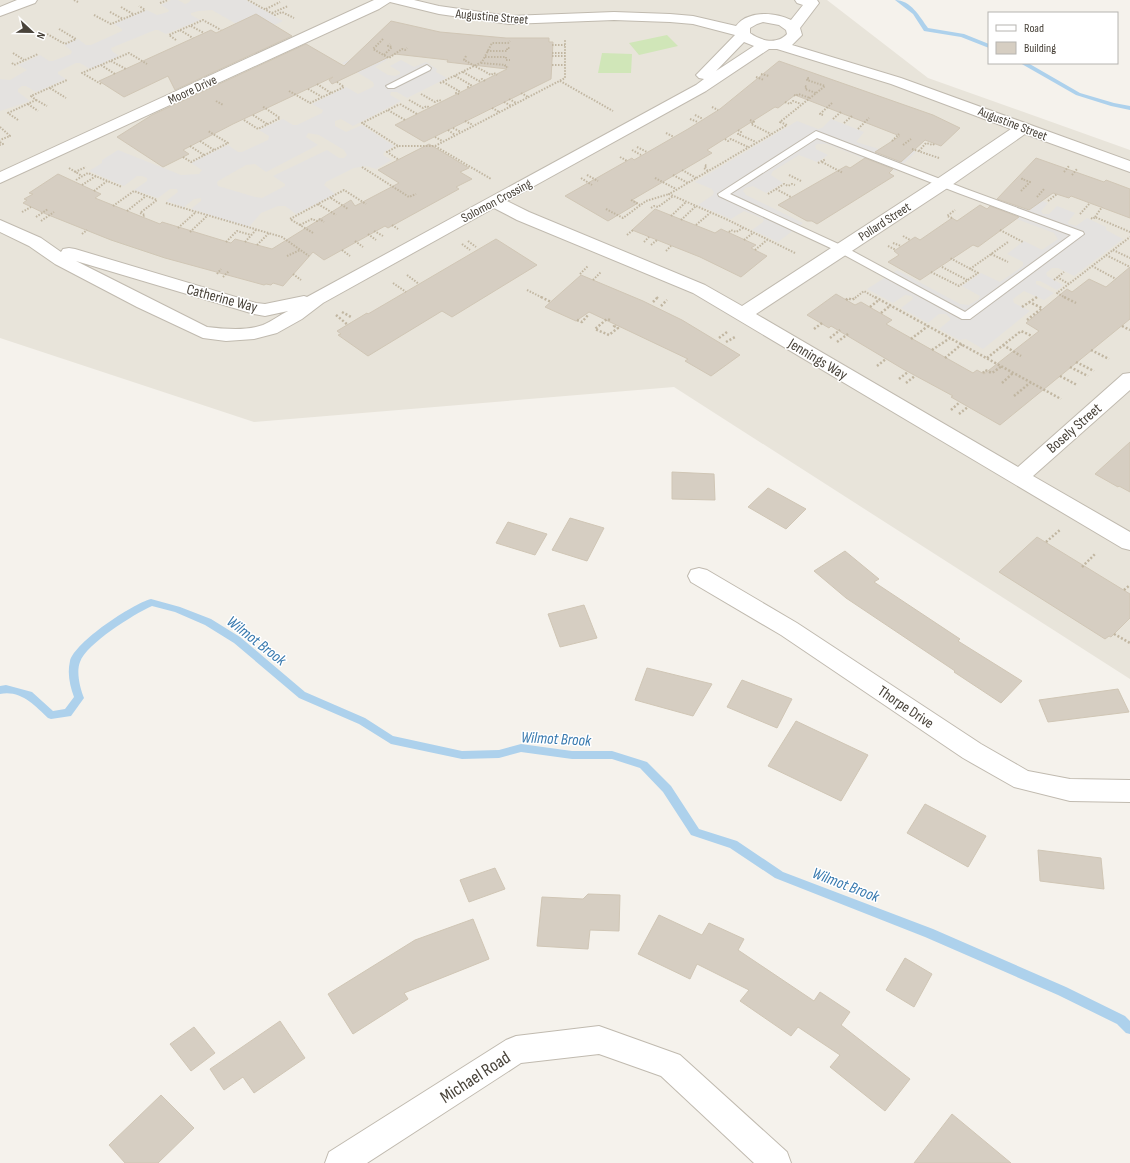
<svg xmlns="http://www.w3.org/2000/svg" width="1130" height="1163" font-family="'Sofia Sans Condensed',sans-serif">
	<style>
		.residential { fill: #e8e4da }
		.green { fill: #d0e6b8 }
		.parking { fill: #e4e2e0; fill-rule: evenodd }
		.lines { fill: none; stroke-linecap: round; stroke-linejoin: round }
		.stream { fill: #add1ec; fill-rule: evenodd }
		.building { fill: #d6cec2; stroke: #d0c6b5 }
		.lane-casing { stroke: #c0baaf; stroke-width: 2 }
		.street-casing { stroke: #c0baaf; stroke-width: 2 }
		.path-far1 { stroke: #c1b6a1; stroke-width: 2; stroke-dasharray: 1.5 1.5; stroke-linecap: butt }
		.path { stroke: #c1b6a1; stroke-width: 2.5; stroke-dasharray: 2 2; stroke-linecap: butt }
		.lane { fill: #fff; fill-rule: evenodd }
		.street { fill: #fff; fill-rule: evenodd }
		.labels { text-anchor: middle; stroke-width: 3; stroke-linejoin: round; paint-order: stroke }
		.far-street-label { font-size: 13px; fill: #49433a; stroke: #fff }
		.street-label { font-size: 15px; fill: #49433a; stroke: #fff }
		.water-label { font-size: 16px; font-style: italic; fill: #397aaf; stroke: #fff }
		.near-street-label { font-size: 18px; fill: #49433a; stroke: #fff }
	</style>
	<rect width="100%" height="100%" fill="#f5f2ec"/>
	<path class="residential" d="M 0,0 L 827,0 L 928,78 L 1130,150 L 1130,679 L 674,387 L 254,422 L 0,338 Z"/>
	<path class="green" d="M 667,35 L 678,46 L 639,55 L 629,43 Z
		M 602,53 L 632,54 L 631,73 L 598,73 Z"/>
	<path class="parking" d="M 171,0 L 178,0 L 185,4 L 188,3 L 191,0 L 246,0 L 283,21 L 254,34 L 212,10 L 198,11 L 191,13 L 191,15 L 200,20 L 166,34 L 158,30 L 155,30 L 111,48 L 112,51 L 119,56 L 90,69 L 80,63 L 76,63 L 58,72 L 58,74 L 66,79 L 36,92 L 26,86 L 22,86 L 18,89 L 18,92 L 30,101 L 0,111 L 0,79 L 10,80 L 27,70 L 18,65 L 40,55 L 49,61 L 53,61 L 71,54 L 72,51 L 64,45 L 78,39 L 86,45 L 91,45 L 122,31 L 122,29 L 114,24 L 147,10 L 157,15 L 168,12 L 169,10 L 161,5 Z
		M 372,50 L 388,59 L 375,67 L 388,75 L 395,76 L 400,74 L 400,72 L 390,66 L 401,60 L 414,67 L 426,62 L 437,69 L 436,72 L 447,78 L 407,98 L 397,92 L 391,92 L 390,95 L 401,101 L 353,126 L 341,119 L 335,121 L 335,126 L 346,132 L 362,125 L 394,146 L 384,152 L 383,155 L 392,160 L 376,169 L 366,166 L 354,168 L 326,182 L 324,185 L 335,194 L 296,214 L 285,206 L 278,206 L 261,213 L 249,227 L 191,209 L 201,201 L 201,198 L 194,199 L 184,207 L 166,201 L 178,192 L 177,189 L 170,189 L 158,198 L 134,190 L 147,181 L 147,178 L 142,176 L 137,176 L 124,186 L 89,171 L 102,163 L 102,160 L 118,150 L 181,175 L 199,174 L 202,170 L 191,163 L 228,145 L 238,152 L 242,152 L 268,140 L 269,136 L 259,130 L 283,119 L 293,125 L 297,125 L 322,113 L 323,110 L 312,104 L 346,87 L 358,94 L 373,87 L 374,85 L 373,82 L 342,63 ZM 308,133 L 319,135 L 344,150 L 347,155 L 344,158 L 339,158 L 327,150 L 273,176 L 285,184 L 285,186 L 262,198 L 255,197 L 218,186 L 217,183 L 218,181 L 246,165 L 255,164 L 266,172 L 318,145 L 306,137 Z
		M 831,119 L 864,132 L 856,142 L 882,150 L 890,142 L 916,152 L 896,171 L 827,144 L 817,144 L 815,146 L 816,149 L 828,155 L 817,162 L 799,155 L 773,171 L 771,175 L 783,183 L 766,193 L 753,186 L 745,188 L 743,191 L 746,195 L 803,223 L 778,242 L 752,230 L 763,222 L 764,219 L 744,211 L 731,219 L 698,205 L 713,195 L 714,192 L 712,189 L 695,182 L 797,121 L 818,129 L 822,128 Z
		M 1021,193 L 1048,203 L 1041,211 L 1043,214 L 1049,214 L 1057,206 L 1075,213 L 1068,222 L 1069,224 L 1076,226 L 1087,218 L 1106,227 L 1106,230 L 1123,239 L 1074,276 L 1058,268 L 1052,268 L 1046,273 L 1047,276 L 1063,285 L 1057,290 L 1040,281 L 1036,281 L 1036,284 L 1054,293 L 1044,300 L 1024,291 L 1013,299 L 1014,303 L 1030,311 L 983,349 L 966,339 L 959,340 L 939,329 L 950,320 L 950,318 L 946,314 L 939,314 L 928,323 L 901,308 L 913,299 L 912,296 L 905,295 L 893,303 L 867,289 L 897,270 L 960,304 L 969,305 L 979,299 L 980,296 L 962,286 L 981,273 L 1000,282 L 1023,266 L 1023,262 L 1007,254 L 1024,241 L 1042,250 L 1058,239 L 1054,233 L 1001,213 Z"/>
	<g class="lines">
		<path class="stream" d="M 895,0 C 911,0 920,17 928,28 L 964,34 L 989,44 L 989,48 L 961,37 L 924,31 L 913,14 Z
			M 1020,63 L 1028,63 L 1080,93 L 1114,103 L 1130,106 L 1130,110 L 1111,106 L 1076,95 Z
			M 151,599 L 180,607 L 211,619 L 240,637 L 305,692 L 365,718 L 393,736 L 462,751 L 499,750 L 521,744 L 572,751 L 612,751 L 647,762 L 671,786 L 699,829 L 737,841 L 783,872 L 933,929 L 1066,987 L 1125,1016 L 1130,1021 L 1130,1034 L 1126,1033 L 1117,1024 L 1058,995 L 925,937 L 775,878 L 730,848 L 691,835 L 663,792 L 640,768 L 612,759 L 572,759 L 521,752 L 499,758 L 462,759 L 391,744 L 359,724 L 299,698 L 234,643 L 205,625 L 175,612 L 152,606 C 134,614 86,644 80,662 C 76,672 80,688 84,698 L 71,716 L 51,719 L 48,718 C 34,705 21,690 0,694 L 0,686 L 6,685 L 32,692 L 53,711 L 65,709 L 74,697 C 70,686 67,674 70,661 C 75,642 132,604 151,599 Z"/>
	</g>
	<path class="building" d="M 256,14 L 292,36 L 175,90 L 168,76 L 124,97 L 99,81 L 211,30 L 216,33 Z
		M 391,21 L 440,32 L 506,38 L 549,38 L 549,42 L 553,42 L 551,79 L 424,142 L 395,125 L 507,69 L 447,62 L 448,60 L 395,54 L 332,84 L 329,80 L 333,77 L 233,124 L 183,150 L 189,154 L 163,167 L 117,137 L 152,115 L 306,44 L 344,66 Z
		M 779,61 L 933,115 L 960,128 L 941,146 L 925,140 L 901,162 L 875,152 L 900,136 L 795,95 L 778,108 L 775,107 L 707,150 L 712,153 L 632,200 L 638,203 L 608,221 L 565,196 L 632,158 L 634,160 L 688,129 L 720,109 Z
		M 429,144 L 469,168 L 460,172 L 472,179 L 456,187 L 459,189 L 388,228 L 385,226 L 324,260 L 313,252 L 283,286 L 273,283 L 271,285 L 266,284 L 264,285 L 165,258 L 111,240 L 46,214 L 23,203 L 27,200 L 24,199 L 33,194 L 29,193 L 58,174 L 101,194 L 95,198 L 160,224 L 162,222 L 231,243 L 235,239 L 272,249 L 351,200 L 355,206 L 399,183 L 378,170 Z
		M 865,158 L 893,169 L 889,173 L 894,176 L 817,224 L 812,221 L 807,221 L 778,205 L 846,166 L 850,168 Z
		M 1036,158 L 1104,182 L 1106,180 L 1130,189 L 1130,218 L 1071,196 L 1069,198 L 1053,193 L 1029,210 L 997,199 Z
		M 980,205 L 987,209 L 990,206 L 1019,217 L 978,247 L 973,245 L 920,280 L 888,262 L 899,255 L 894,251 L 915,237 L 920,240 L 952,218 L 957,221 Z
		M 655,209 L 715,233 L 721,229 L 756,245 L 751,248 L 767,256 L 741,277 L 700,257 L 632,230 Z
		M 496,239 L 537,265 L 452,317 L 442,311 L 368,356 L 338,335 L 341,334 L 337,331 L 367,313 L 368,314 Z
		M 1130,267 L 1130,319 L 1000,425 L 951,397 L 953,396 L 903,369 L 831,326 L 829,328 L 807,315 L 836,294 L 855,305 L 861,302 L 892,320 L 886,324 L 973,373 L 977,370 L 984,374 L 1039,331 L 1026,323 L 1067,289 L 1072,292 L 1089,279 L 1106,287 Z
		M 581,275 L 643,301 L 682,320 L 740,355 L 711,376 L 685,361 L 688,359 L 589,312 L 576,321 L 545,307 Z
		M 1130,442 L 1130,492 L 1119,486 L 1118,487 L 1095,474 Z
		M 672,472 L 714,474 L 715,500 L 672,499 Z
		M 768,488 L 806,509 L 786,529 L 748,507 Z
		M 570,518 L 604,528 L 587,561 L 552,550 Z
		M 508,522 L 547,534 L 535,555 L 496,543 Z
		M 1037,537 L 1130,594 L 1130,618 L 1111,637 L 1109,636 L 1105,639 L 999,572 Z
		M 845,551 L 879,579 L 874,582 L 960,639 L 958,641 L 1022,681 L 1001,703 L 954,672 L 955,671 L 846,598 L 814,571 Z
		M 584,605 L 597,638 L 560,647 L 548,614 Z
		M 647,668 L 712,684 L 693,716 L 635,700 Z
		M 742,680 L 792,699 L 777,728 L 727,707 Z
		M 1118,689 L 1129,712 L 1048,722 L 1039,700 Z
		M 796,721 L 868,755 L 841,801 L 768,766 Z
		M 925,804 L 986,836 L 968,867 L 907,833 Z
		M 1038,850 L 1101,858 L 1104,889 L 1040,881 Z
		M 495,868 L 505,889 L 469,902 L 460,880 Z
		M 588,894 L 620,895 L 619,931 L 590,930 L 588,949 L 537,946 L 542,897 L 583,899 Z
		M 659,915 L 702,935 L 709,923 L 744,939 L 738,950 L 814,1001 L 820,992 L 850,1012 L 841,1025 L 910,1079 L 885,1111 L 830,1067 L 840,1055 L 798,1027 L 791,1036 L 740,1001 L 749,990 L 697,964 L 690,979 L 638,954 Z
		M 473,919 L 489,959 L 404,993 L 408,999 L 353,1034 L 328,994 L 415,940 Z
		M 905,958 L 932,974 L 914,1007 L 886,990 Z
		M 280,1021 L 305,1058 L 254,1093 L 243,1077 L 224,1090 L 210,1069 Z
		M 194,1027 L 215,1053 L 191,1071 L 170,1044 Z
		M 161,1095 L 194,1128 L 158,1163 L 125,1163 L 109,1145 Z
		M 952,1114 L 1011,1163 L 914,1163 Z"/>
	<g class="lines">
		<defs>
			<path id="lane" d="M 427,65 L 431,68 L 430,70 L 394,88 L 388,88 L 386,86 Z
				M 816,131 L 966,189 L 1083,232 L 1084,234 L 970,319 L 962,319 L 837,251 L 719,196 L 718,194 ZM 817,138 L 958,193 L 1071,235 L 965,312 L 845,247 L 730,194 Z"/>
			<path id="street" d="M 17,0 L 37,0 L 35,3 L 0,16 L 0,7 Z
				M 374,0 L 414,0 L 439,6 L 509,16 L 614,12 L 670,14 L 693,16 L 736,26 C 748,10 775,12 791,20 L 803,5 L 797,3 L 795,0 L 817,0 L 819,3 L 800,28 L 802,35 L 792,45 L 901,78 L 1130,161 L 1130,172 L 1025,134 L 949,187 L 756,314 L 1018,467 L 1123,374 L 1130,373 L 1130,390 L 1033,476 L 1130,532 L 1130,550 L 1122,548 L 693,293 L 517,220 L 494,208 L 323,303 L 302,319 L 277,333 L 254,339 L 226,341 L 203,338 L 137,307 L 55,264 L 29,246 L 0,232 L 0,220 L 41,238 L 61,252 L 63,249 L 69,248 L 75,249 L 256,303 L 265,304 L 304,296 L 307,297 L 696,85 L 704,79 L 699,78 L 696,75 L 699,72 L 735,35 L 693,24 L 670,22 L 614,20 L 509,24 L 439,14 L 390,2 L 379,9 L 0,183 L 0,172 ZM 763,22 L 779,25 L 786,30 L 787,34 C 777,45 761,41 750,33 L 750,28 L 757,24 ZM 744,42 L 754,46 L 716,71 ZM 769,49 L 777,49 L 891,84 L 1011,129 L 937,179 L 742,306 L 705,285 L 529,212 L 507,201 L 706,91 ZM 76,261 L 254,314 L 265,316 L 288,311 C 280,315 272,321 263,325 C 246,331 225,329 207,327 Z
				M 699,568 L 707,570 L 797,623 L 981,744 L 1028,771 L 1070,779 L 1130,780 L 1130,802 L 1070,801 L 1014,787 L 963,758 L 781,635 L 691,582 L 688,576 L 691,570 Z
				M 599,1026 L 680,1055 L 787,1152 L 791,1163 L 754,1163 L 661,1076 L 599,1054 L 521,1063 L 367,1163 L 325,1163 L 329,1152 L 506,1040 L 516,1036 Z"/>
		</defs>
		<use href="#lane" class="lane-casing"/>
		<use href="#street" class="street-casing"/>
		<path class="path-far1" d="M 74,0 L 78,2
			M 248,0 L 275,15 L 282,12 L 294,18
			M 160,3 L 168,0
			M 121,7 L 133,14
			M 266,9 L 280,2
			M 110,12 L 123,19
			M 272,13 L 288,6
			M 94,15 L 111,24 L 145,10 L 139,6
			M 191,26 L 204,33
			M 180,30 L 193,38
			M 47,34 L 65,44 L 76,39 L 59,29
			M 383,39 L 373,49 L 389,58 L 402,49 L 405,50 L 407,48
			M 176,40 L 169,35 L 203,20 L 221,30
			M 552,45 L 565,45
			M 487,51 L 507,51 L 507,48 L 511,48
			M 13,53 L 24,60
			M 552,53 L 565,53
			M 384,55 L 392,47 L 388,46 L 390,44
			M 466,56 L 464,60 L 491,75 L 494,73 L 497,75
			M 552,56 L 565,56
			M 485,57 L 506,57 L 506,60 L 510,60
			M 111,61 L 126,69
			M 12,63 L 14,65 L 38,54
			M 481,63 L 505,65 L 505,67 L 509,67
			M 101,65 L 115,74
			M 552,65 L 565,65
			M 463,72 L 479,81 L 482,79 L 485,81
			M 761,74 L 769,76
			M 455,76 L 471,85 L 468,87 L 470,88
			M 756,77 L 764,80
			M 560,81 L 613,111
			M 443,82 L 459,91 L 456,93 L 459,94
			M 440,83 L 482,62 L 492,43 L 508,43 L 510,41
			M 101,84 L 82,73 L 129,53 L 147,64
			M 317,84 L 331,93
			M 805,86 L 807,87 L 805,89 L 816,93
			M 50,88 L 66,98
			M 308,89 L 322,97
			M 289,91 L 310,103 L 344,87 L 337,82
			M 521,93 L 528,97
			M 421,94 L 435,102 L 439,100 L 442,101
			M 794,95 L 796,96 L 798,94 L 810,98
			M 509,99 L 516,103
			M 36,100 L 47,106
			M 409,100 L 423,108 L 427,106 L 430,108
			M 216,101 L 223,105
			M 504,102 L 511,106
			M 785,102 L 790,104 L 793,101 L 801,104
			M 28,104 L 38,111
			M 400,104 L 417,114
			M 398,105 L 362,123 L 398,146 L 435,146 L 565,78 L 565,39
			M 712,107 L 718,110
			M 492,108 L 499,112
			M 388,110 L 405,120
			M 253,115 L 267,124
			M 695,115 L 703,119
			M 823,115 L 820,114 L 832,103
			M 690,119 L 698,122
			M 833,119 L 841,112
			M 18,120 L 8,113 L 36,100 L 31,96 L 67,80
			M 244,120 L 258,129 L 280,118 L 262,106
			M 750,120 L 754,122 L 751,124 L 771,134
			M 465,121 L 473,125
			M 844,123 L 852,116
			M 0,127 L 10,136 L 0,140
			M 453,128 L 461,132
			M 858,129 L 869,118
			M 448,130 L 455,135
			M 738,130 L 741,132 L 738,134 L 756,142
			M 666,133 L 674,137
			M 435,137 L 442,141
			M 725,139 L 728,141 L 731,139 L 748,147
			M 200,141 L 214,150
			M 892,141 L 899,134
			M 0,142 L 3,144 L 0,145
			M 903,145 L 911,139
			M 190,146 L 204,155
			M 398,146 L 387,152 L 399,160
			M 435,146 L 491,179
			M 637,147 L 647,152
			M 912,149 L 939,158
			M 632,150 L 641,155
			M 919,151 L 926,143 L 933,145 L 935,143
			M 183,157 L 191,162 L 228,143 L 208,131
			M 620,157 L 627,161
			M 822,162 L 843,173
			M 818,163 L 826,159
			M 705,165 L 707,166 L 704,168 L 708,171
			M 362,167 L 409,197 L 416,194
			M 69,168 L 82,176
			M 682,170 L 696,178
			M 75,172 L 86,167
			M 1064,172 L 1069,166
			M 587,175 L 598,181
			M 673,175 L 688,183
			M 789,175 L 801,181
			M 1072,175 L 1077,169
			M 581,178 L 592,185
			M 655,178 L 676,189
			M 76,180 L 88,173 L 122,187
			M 82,185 L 96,176
			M 776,189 L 791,197
			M 94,191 L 107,181
			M 1021,191 L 1030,182 L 1022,179 L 1024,177
			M 768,194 L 784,184 L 788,186 L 792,184 L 795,185
			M 1037,197 L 1044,189
			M 331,198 L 348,209
			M 631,200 L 640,205
			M 1048,201 L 1057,194
			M 166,203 L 282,237 L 309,256
			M 318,204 L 336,215
			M 113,206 L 134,191 L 157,200 L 140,213 L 145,215 L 142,217
			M 651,208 L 654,206 L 658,207 L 673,196
			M 606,209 L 623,218 L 646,201 L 669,194
			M 127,211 L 146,196
			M 22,212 L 31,207
			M 1080,214 L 1090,203
			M 671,216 L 686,202
			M 36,217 L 48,209
			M 1095,217 L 1102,207
			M 952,218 L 947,216 L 955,210
			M 1091,218 L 1093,219 L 1095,217 L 1130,232
			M 681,220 L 696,206
			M 41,221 L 54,212
			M 300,225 L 312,219 L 317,221 L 320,219 L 324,222
			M 392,225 L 398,229
			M 696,225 L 710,213
			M 178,228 L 195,213
			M 1000,230 L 1023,242
			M 374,231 L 383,236
			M 190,232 L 207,216
			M 729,232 L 731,230 L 736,232 L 743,228
			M 313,233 L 290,219 L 344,190 L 366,204
			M 82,234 L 87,230
			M 368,234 L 376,240
			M 627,235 L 633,230
			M 903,236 L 910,240
			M 744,240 L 753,233
			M 355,241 L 363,247
			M 468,241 L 476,247
			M 226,242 L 237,231 L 251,235
			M 245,242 L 256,230
			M 644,242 L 649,237
			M 893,243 L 901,246
			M 462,244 L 470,250
			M 257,245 L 269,233
			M 651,245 L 657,240
			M 888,246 L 896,250
			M 342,250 L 350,256
			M 755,250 L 767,240
			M 1113,250 L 1130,258
			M 666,251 L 671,246
			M 795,253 L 728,220 L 669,194 L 787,125 L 780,122 L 825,86 L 807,80 L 809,78 L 807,78
			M 991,254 L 1008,262
			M 1106,255 L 1130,267
			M 287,256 L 300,250
			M 1092,266 L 1116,279
			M 942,267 L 967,280
			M 970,269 L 1008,242
			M 931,272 L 959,286 L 978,273 L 950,258
			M 217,274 L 221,269
			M 293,274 L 301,280
			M 580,274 L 588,266
			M 407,275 L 419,284
			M 223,277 L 229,271
			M 1057,277 L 1069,284
			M 593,280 L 601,272
			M 1054,280 L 1064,272
			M 393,283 L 406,292
			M 527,290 L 543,298
			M 657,298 L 659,296
			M 855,298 L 864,291 L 876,298
			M 1066,298 L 1057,293 L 1130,237"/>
		<path class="path" d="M 541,297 L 551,302
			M 875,297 L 1061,399
			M 1064,297 L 1076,303
			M 846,300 L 848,298 L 852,300 L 856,297
			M 653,302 L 658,297
			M 661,306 L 667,300
			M 870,307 L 880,299
			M 1022,307 L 1037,297
			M 342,312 L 351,317
			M 881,313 L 891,305
			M 336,315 L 348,325
			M 577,320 L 582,322 L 588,315
			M 610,320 L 607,319 L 595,329 L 609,335 L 618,328 L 614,326 L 616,325
			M 1027,320 L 1042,308 L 1029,302
			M 1122,326 L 1130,330
			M 814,329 L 822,323
			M 719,338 L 727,332
			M 830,338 L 840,330
			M 911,339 L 928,326
			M 726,342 L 735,337
			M 837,342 L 848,334
			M 1003,345 L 1021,356
			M 932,350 L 950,338
			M 1091,350 L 1109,359
			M 945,358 L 962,344
			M 987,358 L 1021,331 L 1032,336
			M 1076,362 L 1094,371
			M 877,366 L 886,359
			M 1070,367 L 1088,376
			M 983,373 L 985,370 L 992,373 L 1002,366
			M 1060,376 L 1077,385
			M 899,379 L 908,372
			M 906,383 L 915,376
			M 1002,383 L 1013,373
			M 1014,396 L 1031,382
			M 951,410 L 960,402
			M 959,414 L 968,407
			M 1046,542 L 1061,529
			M 1082,567 L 1096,553
			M 1124,590 L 1130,585
			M 1114,634 L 1130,643"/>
		<use href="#lane" class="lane"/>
		<use href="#street" class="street"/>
	</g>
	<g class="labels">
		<g class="far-street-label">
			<text transform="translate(492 16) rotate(5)" y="5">Augustine Street</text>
			<text transform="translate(192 89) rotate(-25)" y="5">Moore Drive</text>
			<text transform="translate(1013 123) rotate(21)" y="5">Augustine Street</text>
			<text transform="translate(496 200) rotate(-28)" y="5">Solomon Crossing</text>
			<text transform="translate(884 221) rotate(-33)" y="5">Pollard Street</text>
		</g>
		<g class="street-label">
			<text transform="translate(222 298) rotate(15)" y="5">Catherine Way</text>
			<text transform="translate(818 359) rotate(31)" y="5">Jennings Way</text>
			<text transform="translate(1074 428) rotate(-41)" y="5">Bosely Street</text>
			<text transform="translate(906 707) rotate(34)" y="5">Thorpe Drive</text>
		</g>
		<g class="water-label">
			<text transform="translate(257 640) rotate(38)" y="6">Wilmot Brook</text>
			<text transform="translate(556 738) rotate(3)" y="6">Wilmot Brook</text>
			<text transform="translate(846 884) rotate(21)" y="6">Wilmot Brook</text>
		</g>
		<g class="near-street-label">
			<text transform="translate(475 1077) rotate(-33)" y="6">Michael Road</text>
		</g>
	</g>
	<rect x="988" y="12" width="130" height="52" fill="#ffffff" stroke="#b6b4b0"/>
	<rect x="996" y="25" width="20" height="6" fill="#ffffff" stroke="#b6b4b0"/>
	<text x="1024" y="32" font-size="12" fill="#49433a">Road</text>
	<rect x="996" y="42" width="20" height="12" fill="#d6cec2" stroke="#b6b4b0"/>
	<text x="1024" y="52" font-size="12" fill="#49433a">Building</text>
	<g transform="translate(32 32) rotate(112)" stroke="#ffffff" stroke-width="3" paint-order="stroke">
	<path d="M0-3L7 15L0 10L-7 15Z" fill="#49433a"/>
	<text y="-6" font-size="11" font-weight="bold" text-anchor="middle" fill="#49433a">N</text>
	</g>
</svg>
